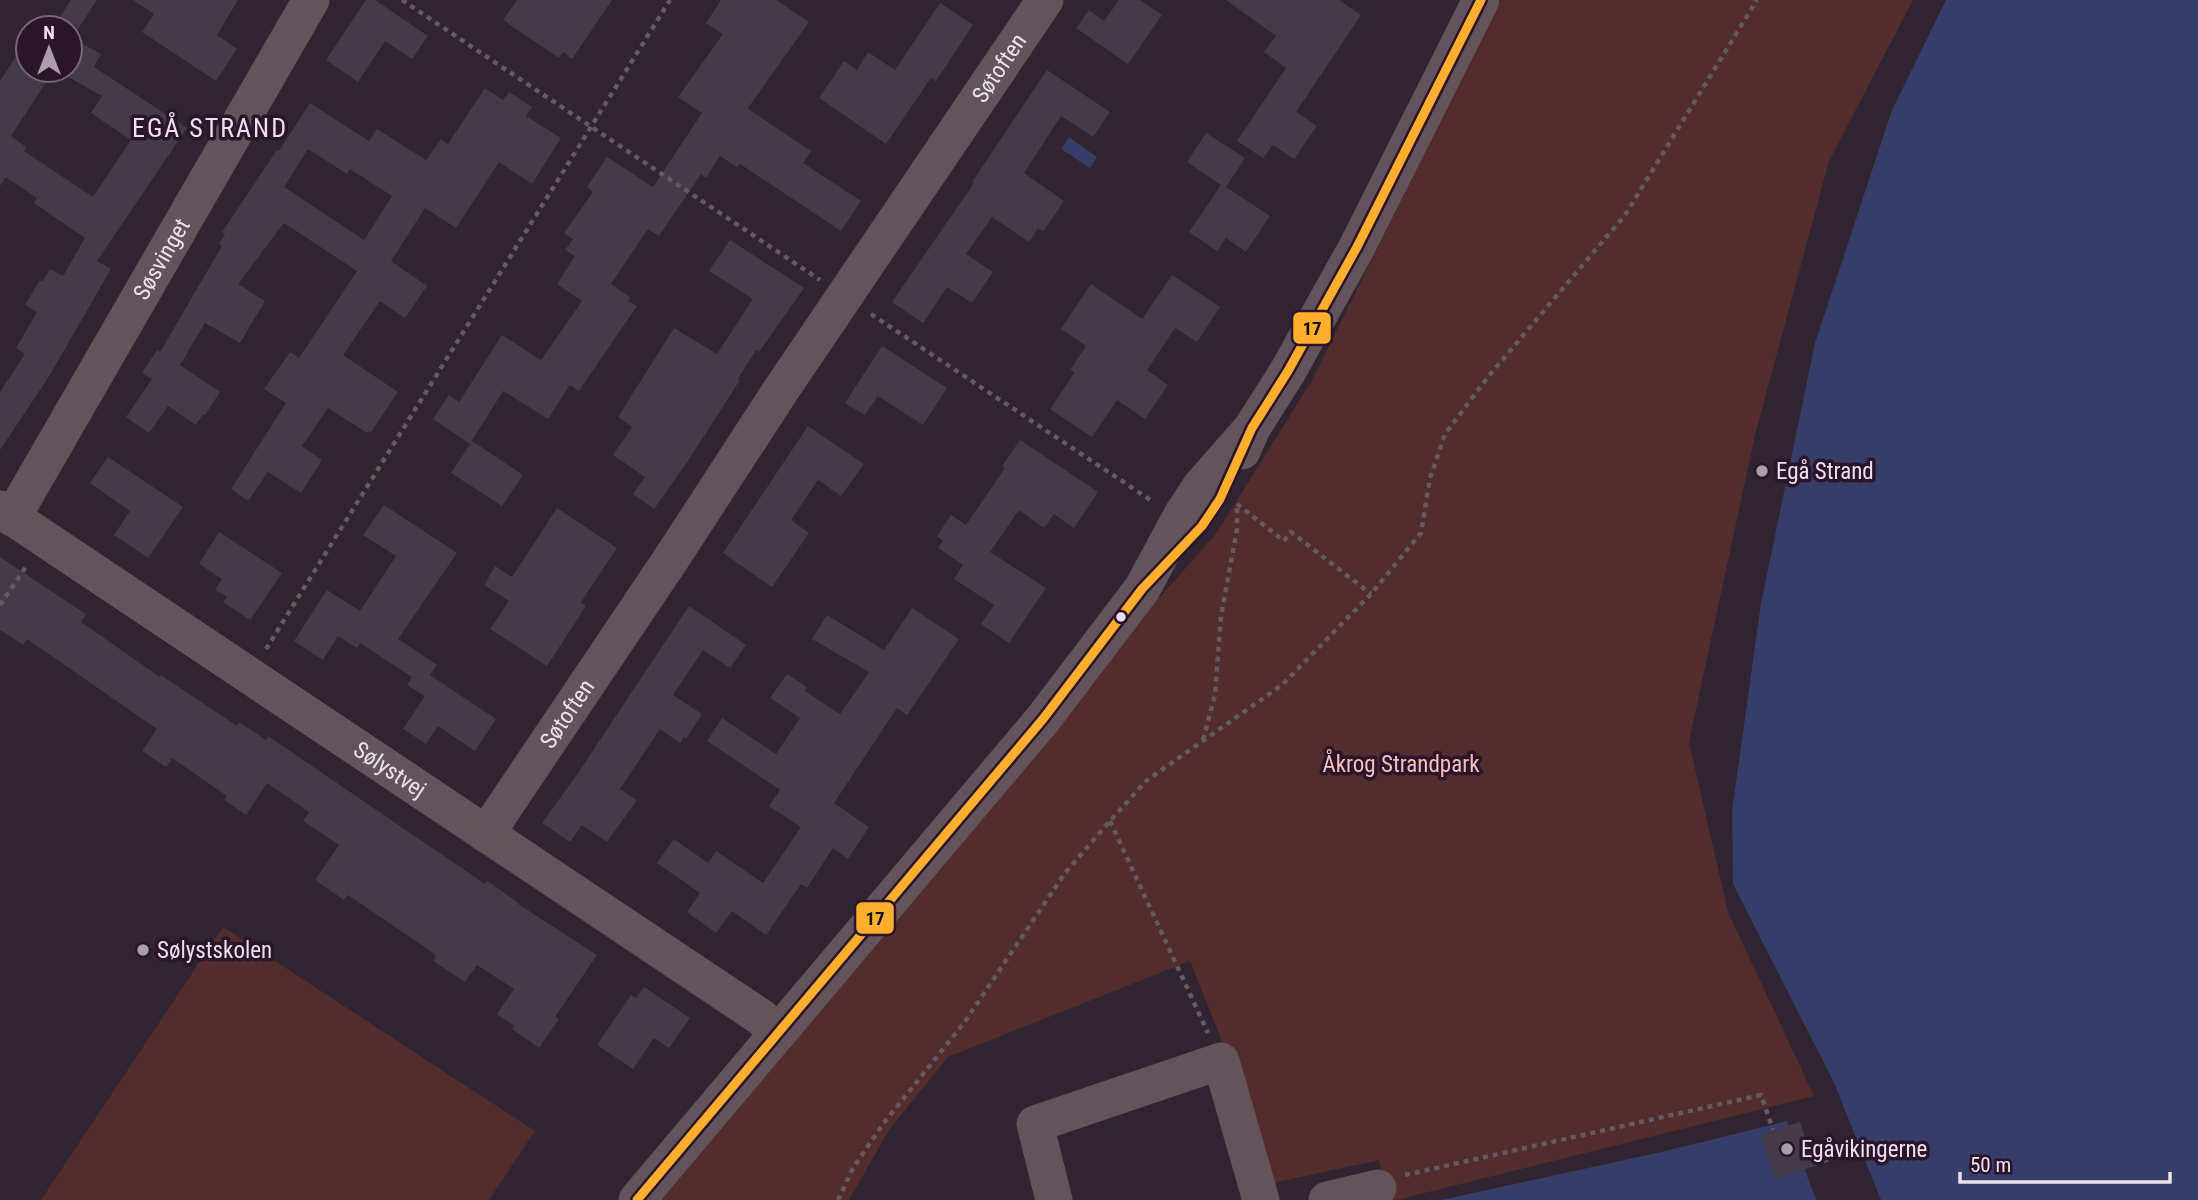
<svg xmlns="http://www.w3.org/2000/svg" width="2198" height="1200" font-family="'Roboto Condensed',sans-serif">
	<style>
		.green { fill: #532d2d }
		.water { fill: #353d68 }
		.building { fill: #433b48; fill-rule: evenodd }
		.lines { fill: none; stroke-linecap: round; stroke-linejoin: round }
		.path { stroke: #665a61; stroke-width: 4.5; stroke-dasharray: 5 5; stroke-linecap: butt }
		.minor { stroke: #62545a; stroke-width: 37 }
		.bus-1-casing { stroke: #2a152a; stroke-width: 14 }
		.bus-1 { stroke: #ffae2d; stroke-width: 9 }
		.poi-dot { fill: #ac9eab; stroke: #2a152a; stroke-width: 2.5 }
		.bus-dot { fill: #efe0ee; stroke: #2a152a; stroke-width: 2.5 }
		.labels { text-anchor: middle; stroke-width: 7; stroke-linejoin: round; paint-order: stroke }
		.street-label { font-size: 23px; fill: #efe0ee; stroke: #2a152a }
		.poi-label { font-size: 23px; fill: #efe0ee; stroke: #2a152a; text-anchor: start }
		.park-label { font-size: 23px; fill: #f9c0be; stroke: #2a152a }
		.quarter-label { font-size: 26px; letter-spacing: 2px; fill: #efe0ee; stroke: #2a152a }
		.line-badge { stroke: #2a152a; stroke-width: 2.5 }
		.pale-badge-label { font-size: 19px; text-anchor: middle; font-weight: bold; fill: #111 }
	</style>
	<rect width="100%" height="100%" fill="#2f242f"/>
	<path class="green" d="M 1501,0 L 1913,0 L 1829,161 L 1755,435 L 1689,742 L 1728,912 L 1814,1096 L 1396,1200 L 1387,1200 L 1379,1160 L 1269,1184 L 1234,1071 L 1190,961 L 948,1057 L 889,1130 L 849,1200 L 659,1200 L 1056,730 L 1150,608 L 1216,534 L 1311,382 Z
		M 223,927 L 535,1131 L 489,1200 L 41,1200 Z"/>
	<path class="water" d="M 1946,0 L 2198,0 L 2198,1200 L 1881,1200 L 1834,1083 L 1733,884 L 1732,811 L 1761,603 L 1815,343 L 1892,110 Z
		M 1069,137 L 1097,157 L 1090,168 L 1061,149 Z
		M 1787,1121 L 1816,1200 L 1441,1200 L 1661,1152 Z"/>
	<path class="building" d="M 71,0 L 97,0 L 72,38 L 101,54 L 94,67 L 187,128 L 97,261 L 111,269 L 48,378 L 0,450 L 0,392 L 25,354 L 16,348 L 37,312 L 25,305 L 40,280 L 42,282 L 50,269 L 63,276 L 85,238 L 34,203 L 37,198 L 6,177 L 0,186 L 0,81 L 28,38 L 28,70 L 54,70 L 11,136 L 26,147 L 24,151 L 93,197 L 131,140 L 91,113 L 102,96 L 56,70 L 70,70 L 70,28 L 53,28 Z
		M 133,0 L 238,0 L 217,35 L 237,49 L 216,81 L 142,32 L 154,14 Z
		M 366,0 L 375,0 L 428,36 L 412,59 L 385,41 L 358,82 L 326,60 Z
		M 517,0 L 612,0 L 572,59 L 563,52 L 559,58 L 503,20 Z
		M 721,0 L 776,0 L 809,22 L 748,108 L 750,110 L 811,151 L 803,163 L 861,201 L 841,231 L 740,164 L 737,167 L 720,156 L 706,178 L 701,174 L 659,236 L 648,229 L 611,284 L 630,297 L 628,301 L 637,306 L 579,391 L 570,385 L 548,419 L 503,391 L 470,444 L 433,419 L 449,395 L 459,402 L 502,335 L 541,360 L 582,301 L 557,284 L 575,256 L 565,250 L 573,239 L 564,233 L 593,192 L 587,187 L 607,157 L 653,187 L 702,113 L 678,97 L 723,34 L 706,23 Z
		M 1119,0 L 1140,0 L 1162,15 L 1128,64 L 1076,28 L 1089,10 L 1104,21 Z
		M 1226,0 L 1339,0 L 1361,15 L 1296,112 L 1317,126 L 1294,159 L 1273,145 L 1263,158 L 1237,141 L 1286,68 L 1264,52 L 1276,36 Z
		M 940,3 L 973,25 L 936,81 L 931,78 L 886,144 L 819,98 L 844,61 L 857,70 L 868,52 L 895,70 Z
		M 1047,70 L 1110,112 L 1093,137 L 1061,116 L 1024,173 L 1064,201 L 1044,231 L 1038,228 L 1029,242 L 992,217 L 966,254 L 993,272 L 972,303 L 947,287 L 923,323 L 892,302 L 974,183 L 972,182 Z
		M 485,88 L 503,100 L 509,92 L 532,107 L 526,116 L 561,138 L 532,184 L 499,162 L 456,228 L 425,208 L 391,261 L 427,286 L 405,318 L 380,301 L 343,355 L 398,392 L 371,432 L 369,431 L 367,433 L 328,408 L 302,446 L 322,460 L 301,493 L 268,472 L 248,501 L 231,489 L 286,403 L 264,389 L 290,352 L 299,358 L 357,271 L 284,223 L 238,284 L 265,301 L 240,343 L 205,323 L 180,365 L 220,392 L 205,415 L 203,414 L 196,425 L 168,406 L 149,433 L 126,417 L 152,379 L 142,373 L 157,350 L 160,352 L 222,246 L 219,244 L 225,234 L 222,232 L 277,150 L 279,151 L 310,103 L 369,141 L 377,129 L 426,160 L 441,139 L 448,144 ZM 308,149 L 347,174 L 350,169 L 392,196 L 364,240 L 284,187 Z
		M 1206,133 L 1245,158 L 1226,187 L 1270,216 L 1246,252 L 1226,238 L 1217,251 L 1189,232 L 1221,185 L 1187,162 Z
		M 730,240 L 804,288 L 759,352 L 756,350 L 738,379 L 740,380 L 688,461 L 654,509 L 633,494 L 645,477 L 613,455 L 632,427 L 618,417 L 674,328 L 717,354 L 753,299 L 709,271 Z
		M 1172,275 L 1220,307 L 1197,342 L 1175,328 L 1147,370 L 1168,385 L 1145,419 L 1117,400 L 1092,437 L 1050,409 L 1075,372 L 1070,370 L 1086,346 L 1061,329 L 1091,284 L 1142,319 Z
		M 882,346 L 947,388 L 923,425 L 878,396 L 865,415 L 845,403 Z
		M 808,426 L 864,464 L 841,496 L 818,480 L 791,520 L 809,533 L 772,587 L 723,553 Z
		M 1020,440 L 1098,492 L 1074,528 L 1054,514 L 1044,528 L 1019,510 L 990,552 L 1046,588 L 1009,643 L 981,624 L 994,605 L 954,579 L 963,565 L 938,548 L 943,541 L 937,536 L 951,515 L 966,525 L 1005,468 L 1002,466 Z
		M 472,441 L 523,475 L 502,506 L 451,473 Z
		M 108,457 L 183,507 L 148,558 L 114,535 L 130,511 L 90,483 Z
		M 384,505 L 457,553 L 398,639 L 437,665 L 430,675 L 496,719 L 475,751 L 438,726 L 426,744 L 403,729 L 425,696 L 407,685 L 412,677 L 360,643 L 357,648 L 338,636 L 323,660 L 294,641 L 327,590 L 360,611 L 396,556 L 363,535 Z
		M 557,508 L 617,548 L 581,602 L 586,606 L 547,666 L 490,629 L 509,601 L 484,585 L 495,566 L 512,577 Z
		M 219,532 L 282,573 L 250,620 L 223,602 L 227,597 L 215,590 L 222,579 L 199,564 Z
		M 0,557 L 86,614 L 81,622 L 160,677 L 161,675 L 237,726 L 239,722 L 266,740 L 268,736 L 485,884 L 487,881 L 519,903 L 518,904 L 597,955 L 555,1017 L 559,1019 L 539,1048 L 512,1029 L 514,1026 L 497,1014 L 514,989 L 477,965 L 465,982 L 433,961 L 436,957 L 434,955 L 435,954 L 348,895 L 344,900 L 315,880 L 339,845 L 303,821 L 309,812 L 267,783 L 246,815 L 224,800 L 227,796 L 172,758 L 166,767 L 142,751 L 157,729 L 27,639 L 23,645 L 0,630 Z
		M 689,606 L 746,645 L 730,668 L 703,650 L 673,695 L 702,714 L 686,739 L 684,737 L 680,743 L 660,729 L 620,789 L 637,800 L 607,842 L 582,825 L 570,842 L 542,823 L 578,773 Z
		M 912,608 L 959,639 L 907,715 L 897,708 L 834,803 L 869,827 L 848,859 L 833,848 L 807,888 L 801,884 L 766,935 L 732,911 L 716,933 L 687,912 L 700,893 L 657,863 L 674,839 L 708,863 L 716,851 L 763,883 L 801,827 L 769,806 L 780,790 L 707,741 L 722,718 L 776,754 L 800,718 L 770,698 L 787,674 L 807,687 L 805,691 L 840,714 L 869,672 L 812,639 L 827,615 L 884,650 Z
		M 644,987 L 690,1018 L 669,1048 L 654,1038 L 633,1069 L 597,1045 L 631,995 L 636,998 Z
		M 1800,1122 L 1815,1166 L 1775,1179 L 1761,1134 Z"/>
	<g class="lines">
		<path class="path" d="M 402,0 L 820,280
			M 871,314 L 1152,501
			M 1237,504 L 1284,541 L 1291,532 L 1371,594
			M 0,605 L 27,565
			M 266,649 L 670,0
			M 1203,740 L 1215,695 L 1221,616 L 1237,529 L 1237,504
			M 1110,821 L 1208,1033
			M 1814,1164 L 1884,1141
			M 1405,1175 L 1761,1095 L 1773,1130
			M 838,1200 L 853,1168 L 883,1124 L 964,1023 L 1065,873 L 1110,821 L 1146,781 L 1282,685 L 1371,594 L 1421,533 L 1430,478 L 1445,434 L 1487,378 L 1625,215 L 1757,0"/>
		<g class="minor">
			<path d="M 1242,451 L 1252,428 L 1288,371 L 1357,247 L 1481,0"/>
			<path id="s1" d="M 0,509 L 762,1018 L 779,1032"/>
			<path id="s2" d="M 12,518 L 311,0"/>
			<path id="s3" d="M 486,834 L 671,559 L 783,387 L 1045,0"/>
			<path d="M 637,1200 L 1043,719 L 1142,589 L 1183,513 L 1201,486 L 1252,428"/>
			<path d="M 1054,1200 L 1035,1124 L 1221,1061 L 1261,1200"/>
			<path d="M 1327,1200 L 1378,1188"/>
		</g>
		<defs>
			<path id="bus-1" d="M 637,1200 L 1043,719 L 1142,589 L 1202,526 L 1220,499 L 1252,428 L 1288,371 L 1357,247 L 1481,0"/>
		</defs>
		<use href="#bus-1" class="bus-1-casing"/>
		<use href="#bus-1" class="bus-1"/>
	</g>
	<g class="poi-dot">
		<circle cx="1762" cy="471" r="7"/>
		<circle cx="143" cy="950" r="7"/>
		<circle cx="1787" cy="1149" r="7"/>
	</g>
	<circle class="bus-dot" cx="1121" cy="617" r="6"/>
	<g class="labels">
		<g class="street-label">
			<text dy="8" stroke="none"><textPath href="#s3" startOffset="922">Søtoften</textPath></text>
			<text dy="8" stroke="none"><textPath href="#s2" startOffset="299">Søsvinget</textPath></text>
			<text dy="8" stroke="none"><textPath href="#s3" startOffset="145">Søtoften</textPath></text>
			<text dy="8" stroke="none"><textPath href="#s1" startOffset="469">Sølystvej</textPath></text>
		</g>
		<g class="poi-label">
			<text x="1776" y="479">Egå Strand</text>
			<text x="157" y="958">Sølystskolen</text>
			<text x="1801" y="1157">Egåvikingerne</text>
		</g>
		<g class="park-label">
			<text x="1401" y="772">Åkrog Strandpark</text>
		</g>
		<g class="quarter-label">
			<text x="210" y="137">EGÅ STRAND</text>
		</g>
	</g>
	<g class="line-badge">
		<rect x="1292" y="311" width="40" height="34" rx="7" fill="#ffae2d"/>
		<rect x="855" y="901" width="40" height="34" rx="7" fill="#ffae2d"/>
	</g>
	<g class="pale-badge-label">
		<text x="1312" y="335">17</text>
		<text x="875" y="925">17</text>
	</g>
	<g transform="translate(49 49)"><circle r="33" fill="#2a152a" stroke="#796678" stroke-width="2"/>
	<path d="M0-5L12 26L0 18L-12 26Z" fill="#ac9eab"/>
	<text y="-10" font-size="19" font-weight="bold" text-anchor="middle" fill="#efe0ee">N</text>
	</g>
	<path d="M1960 1172v10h210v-10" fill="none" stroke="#efe0ee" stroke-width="3.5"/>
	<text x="1970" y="1172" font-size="21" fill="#efe0ee" stroke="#2a152a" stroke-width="5" paint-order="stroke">50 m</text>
</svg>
